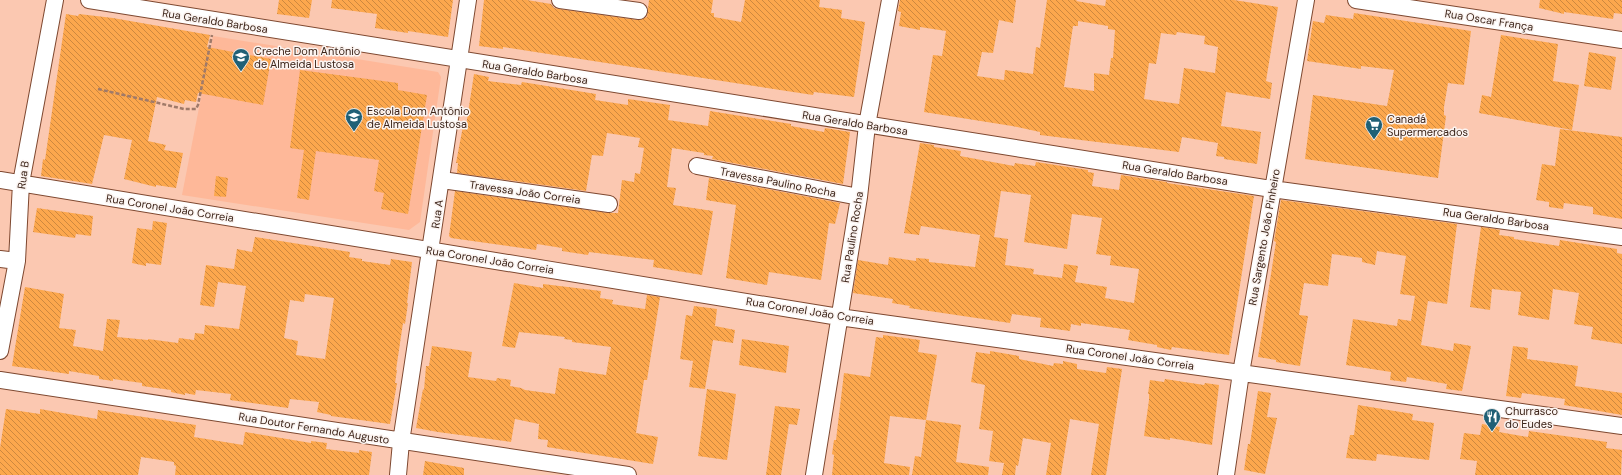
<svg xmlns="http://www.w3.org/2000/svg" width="1622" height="475" font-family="'DM Sans',sans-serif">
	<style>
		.built { fill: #feb899 }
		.building { fill: url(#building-back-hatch); fill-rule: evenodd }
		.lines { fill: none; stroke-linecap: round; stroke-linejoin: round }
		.minor-casing { stroke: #7e4830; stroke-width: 18 }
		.path { stroke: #a07a69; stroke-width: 2.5; stroke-dasharray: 4 2; stroke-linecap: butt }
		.minor { stroke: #fff; stroke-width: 16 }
		.labels { text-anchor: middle; stroke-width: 3; stroke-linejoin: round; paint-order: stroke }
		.street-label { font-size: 11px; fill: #3c2419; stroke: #fbf4f1 }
		.poi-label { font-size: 11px; fill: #3c2419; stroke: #fbf4f1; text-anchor: start }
	</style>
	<defs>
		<pattern id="building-back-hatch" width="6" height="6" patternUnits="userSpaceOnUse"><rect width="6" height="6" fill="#fca74d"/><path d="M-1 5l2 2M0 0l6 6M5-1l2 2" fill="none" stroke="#cd883f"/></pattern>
	</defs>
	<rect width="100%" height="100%" fill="#fbc8b1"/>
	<path class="built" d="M 213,36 L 438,72 L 441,77 L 420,222 L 409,230 L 182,195 Z"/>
	<path class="building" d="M 279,0 L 312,0 L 309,18 L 277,14 Z
		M 332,0 L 453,0 L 448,37 L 408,31 L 408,33 L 375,28 L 377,14 L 331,8 Z
		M 484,0 L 527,0 L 551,4 L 554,8 L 559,9 L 638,20 L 647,17 L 649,0 L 713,0 L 711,13 L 714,13 L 714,17 L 741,22 L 745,0 L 820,0 L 819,7 L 842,10 L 841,18 L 865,22 L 854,97 L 814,92 L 813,95 L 780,90 L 503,47 L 503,49 L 479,46 Z
		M 900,0 L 1016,0 L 1013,23 L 999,20 L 993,53 L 982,52 L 977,76 L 1004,80 L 1005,70 L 1033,74 L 1036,47 L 1040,48 L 1047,0 L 1077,0 L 1076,1 L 1105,6 L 1106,0 L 1234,0 L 1278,7 L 1266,81 L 1272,83 L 1270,99 L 1226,92 L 1221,126 L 1261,132 L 1257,164 L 1224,159 L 1224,157 L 1216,156 L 1218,143 L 1182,137 L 1179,152 L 1040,135 L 1040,132 L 1012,126 L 924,112 L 933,55 L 942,56 L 946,31 L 920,27 L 920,30 L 899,26 L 901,12 L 898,11 ZM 1078,21 L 1108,26 L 1108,29 L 1115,30 L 1113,58 L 1111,58 L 1109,75 L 1094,73 L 1094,91 L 1064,87 L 1073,26 L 1078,26 ZM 1177,32 L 1205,36 L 1204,44 L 1218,47 L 1215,73 L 1184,68 L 1179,104 L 1144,99 L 1149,63 L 1156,64 L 1161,33 L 1176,35 Z
		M 1540,0 L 1622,0 L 1622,14 L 1614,13 L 1613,19 L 1564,12 L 1564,14 L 1539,8 Z
		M 1354,13 L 1471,31 L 1464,85 L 1448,83 L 1444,107 L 1444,115 L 1446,116 L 1438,178 L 1305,159 L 1313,95 L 1387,106 L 1394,70 L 1361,66 L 1361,69 L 1307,61 L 1313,21 L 1324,23 L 1326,15 L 1353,19 Z
		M 66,14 L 78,16 L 79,14 L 113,18 L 210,35 L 207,47 L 271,59 L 263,105 L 198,93 L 196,102 L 185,100 L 184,104 L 157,97 L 148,141 L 166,145 L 164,150 L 183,153 L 176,188 L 156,185 L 156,187 L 124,179 L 132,140 L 104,135 L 92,184 L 41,176 L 43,159 L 45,160 Z
		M 1501,35 L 1558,44 L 1553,81 L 1579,85 L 1572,130 L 1479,113 L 1482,95 L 1491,97 Z
		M 1589,52 L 1616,57 L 1611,90 L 1584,86 Z
		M 300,70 L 398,83 L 398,90 L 427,95 L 408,214 L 381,209 L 384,193 L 374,191 L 379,160 L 316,151 L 309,200 L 297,198 L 304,150 L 290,148 Z
		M 474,74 L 489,77 L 488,81 L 521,85 L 522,82 L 596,94 L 595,100 L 628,105 L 628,99 L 670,105 L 668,120 L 708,126 L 710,111 L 791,124 L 791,126 L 824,132 L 825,128 L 850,132 L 843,184 L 712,159 L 713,156 L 704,155 L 704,153 L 672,148 L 667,187 L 676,188 L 673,205 L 713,211 L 702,275 L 653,267 L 654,260 L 589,252 L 588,255 L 562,251 L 562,248 L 537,244 L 536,250 L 451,238 L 449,236 L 455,191 L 608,213 L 618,213 L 622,180 L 634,182 L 635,173 L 640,174 L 644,148 L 638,147 L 640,138 L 607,133 L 603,156 L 592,155 L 586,191 L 457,173 L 458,163 L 456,163 L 463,126 L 466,126 Z
		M 1560,129 L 1622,137 L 1622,219 L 1593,214 L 1593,207 L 1564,203 L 1563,209 L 1549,207 L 1549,202 L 1536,200 L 1542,164 L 1555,166 Z
		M 920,143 L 934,145 L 934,147 L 961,151 L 960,156 L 1014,166 L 1015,163 L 1035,166 L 1036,162 L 1088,170 L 1088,172 L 1094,173 L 1092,186 L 1119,190 L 1121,175 L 1167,182 L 1167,183 L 1254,196 L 1229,355 L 1172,347 L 1171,350 L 1157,347 L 1157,345 L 1128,340 L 1130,330 L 1081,323 L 1081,326 L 1071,324 L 1070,331 L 1040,327 L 1041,318 L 1012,314 L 1010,323 L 909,308 L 910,306 L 892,303 L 893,299 L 853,293 L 858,260 L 888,265 L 889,257 L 916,261 L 916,258 L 929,259 L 929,262 L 975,267 L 980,235 L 921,226 L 919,235 L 904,233 ZM 1001,191 L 1031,195 L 1024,242 L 1067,249 L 1072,214 L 1102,218 L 1096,254 L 1111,256 L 1110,265 L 1139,269 L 1134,303 L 1105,298 L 1107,287 L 1075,282 L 1078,266 L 1064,264 L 1062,278 L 1033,274 L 1034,269 L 1005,265 L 1008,239 L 994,237 Z
		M 216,176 L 228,178 L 226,197 L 214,196 Z
		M 709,178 L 840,203 L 835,224 L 829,223 L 821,280 L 769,272 L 767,285 L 726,278 L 736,205 L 706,200 Z
		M 1281,200 L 1457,224 L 1447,304 L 1428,301 L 1421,345 L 1453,351 L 1454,343 L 1471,346 L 1462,391 L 1446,389 L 1447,384 L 1407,377 L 1406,382 L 1390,380 L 1391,372 L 1346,365 L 1353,319 L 1397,326 L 1398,319 L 1411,321 L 1415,296 L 1400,294 L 1406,256 L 1377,251 L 1375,265 L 1362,262 L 1362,258 L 1332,254 L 1328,286 L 1304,283 L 1299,315 L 1308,316 L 1300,366 L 1276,362 L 1276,360 L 1258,357 L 1276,242 L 1274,241 Z
		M 37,208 L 93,216 L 91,236 L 76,234 L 75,238 L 33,232 Z
		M 153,221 L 167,223 L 161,265 L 146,263 L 146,266 L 132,263 L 137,228 L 152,230 Z
		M 1481,227 L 1500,230 L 1499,235 L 1514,237 L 1514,239 L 1559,246 L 1560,240 L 1617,249 L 1617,253 L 1622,254 L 1622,344 L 1591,339 L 1593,327 L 1574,324 L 1579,293 L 1553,289 L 1549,320 L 1518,315 L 1521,292 L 1492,289 L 1490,310 L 1470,307 Z
		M 255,237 L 350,252 L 349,257 L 362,259 L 362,261 L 390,265 L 391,259 L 412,262 L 407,303 L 408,303 L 405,324 L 403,323 L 396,370 L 397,370 L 395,383 L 397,383 L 390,424 L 331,416 L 331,415 L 317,412 L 319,402 L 290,399 L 288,408 L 230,400 L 231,394 L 196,390 L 195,395 L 185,393 L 185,395 L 171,392 L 171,390 L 142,386 L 142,383 L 113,379 L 113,381 L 99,379 L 99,376 L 69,371 L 69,374 L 12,366 L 25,287 L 64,294 L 59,328 L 76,330 L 73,346 L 103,351 L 107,319 L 120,320 L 117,337 L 148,340 L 148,339 L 178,343 L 179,338 L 194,340 L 195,333 L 204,334 L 205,325 L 239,329 L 246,286 L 218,282 L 214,307 L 200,305 L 206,265 L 234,269 L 237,249 L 252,252 ZM 305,294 L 334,298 L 325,359 L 296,355 L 298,341 L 284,338 L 290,300 L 304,302 Z
		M 514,283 L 543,288 L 543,284 L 601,291 L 600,298 L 613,300 L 612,304 L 645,309 L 647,295 L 660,297 L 647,380 L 644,380 L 636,433 L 658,437 L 653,464 L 547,447 L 548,440 L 538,439 L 539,424 L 515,419 L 511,442 L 438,432 L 416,428 L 423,389 L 424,390 L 426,366 L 429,366 L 432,346 L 472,352 L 468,377 L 496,381 L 497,378 L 511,380 L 510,386 L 521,388 L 525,390 L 555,394 L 559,368 L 606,375 L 611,347 L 572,342 L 572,340 L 564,339 L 565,337 L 519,332 L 515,348 L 502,346 Z
		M 694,306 L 717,309 L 715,326 L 735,330 L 733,343 L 713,340 L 705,389 L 689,387 L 693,361 L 680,359 L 686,315 L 692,316 Z
		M 883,335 L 920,340 L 918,352 L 937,355 L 926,420 L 890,416 L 884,463 L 910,467 L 909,475 L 832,475 L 834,455 L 832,454 L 834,440 L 836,440 L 844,373 L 870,377 L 876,337 L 883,338 Z
		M 742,339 L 789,346 L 786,373 L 739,365 Z
		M 1513,346 L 1528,348 L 1527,359 L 1578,366 L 1575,386 L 1622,393 L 1622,415 L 1564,405 L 1565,399 L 1522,393 L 1521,398 L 1506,396 Z
		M 990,351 L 1019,356 L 1019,359 L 1053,366 L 1054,363 L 1063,364 L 1063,361 L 1077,364 L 1077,369 L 1106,373 L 1107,367 L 1122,369 L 1106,475 L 1091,475 L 1099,424 L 1070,419 L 1061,475 L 1046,475 L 1051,443 L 1023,438 L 1018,466 L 1016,465 L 1015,475 L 1002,475 L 1004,463 L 989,461 L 993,431 L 979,429 L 985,385 L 971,382 L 976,352 L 990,354 Z
		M 1165,379 L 1204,385 L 1205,383 L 1219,385 L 1212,445 L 1170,438 L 1170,440 L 1144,436 L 1149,400 L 1149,394 L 1148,394 L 1150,380 L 1164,382 Z
		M 707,389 L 736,394 L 727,460 L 698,456 Z
		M 1258,391 L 1271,393 L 1267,417 L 1277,418 L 1265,474 L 1244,470 L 1248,444 L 1250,444 Z
		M 1358,405 L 1413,414 L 1412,420 L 1434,423 L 1429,460 L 1377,454 L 1376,461 L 1346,458 L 1350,435 L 1354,435 Z
		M 775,406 L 800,409 L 797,425 L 789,424 L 781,475 L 766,475 Z
		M 6,409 L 40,414 L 40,409 L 97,419 L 98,410 L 196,425 L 194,437 L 243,445 L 245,432 L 311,443 L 311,441 L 327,443 L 326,449 L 359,453 L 359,450 L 372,452 L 369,475 L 175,475 L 176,466 L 174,465 L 174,462 L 141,457 L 138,475 L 0,475 L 0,448 Z
		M 926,420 L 961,425 L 956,462 L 989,467 L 988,475 L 912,475 L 915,456 L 921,457 Z
		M 1482,424 L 1500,427 L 1499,432 L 1528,437 L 1529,431 L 1607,442 L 1606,448 L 1622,450 L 1621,475 L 1475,475 L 1477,461 L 1460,459 L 1464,433 L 1480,435 Z
		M 425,461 L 464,468 L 464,475 L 423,475 Z"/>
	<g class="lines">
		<defs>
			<path id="minor" d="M 89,0 L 1272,189 L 1622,237
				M 560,0 L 639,11
				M 1356,0 L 1622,40
				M 697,166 L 859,197
				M 0,180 L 839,317 L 1622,426
				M 442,180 L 609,204
				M 0,259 L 17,261
				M 0,351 L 17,261 L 21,183 L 55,0
				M 0,380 L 628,475
				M 398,475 L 401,442 L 468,0
				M 814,475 L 859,197 L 867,125 L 890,0
				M 1226,475 L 1241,373 L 1306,0"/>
		</defs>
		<use href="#minor" class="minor-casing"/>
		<path class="path" d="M 98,89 L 184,109 L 196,109 L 198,105 L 212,35"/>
		<use href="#minor" class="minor"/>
	</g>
	<defs>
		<symbol id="school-pin" viewBox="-11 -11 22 30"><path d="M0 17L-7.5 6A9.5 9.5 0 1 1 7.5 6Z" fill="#206076" stroke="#fbf4f1"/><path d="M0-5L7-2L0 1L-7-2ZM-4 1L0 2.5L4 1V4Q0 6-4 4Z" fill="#fff"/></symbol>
		<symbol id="supermarket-pin" viewBox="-11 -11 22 30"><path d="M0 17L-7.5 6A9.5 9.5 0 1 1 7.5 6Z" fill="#206076" stroke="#fbf4f1"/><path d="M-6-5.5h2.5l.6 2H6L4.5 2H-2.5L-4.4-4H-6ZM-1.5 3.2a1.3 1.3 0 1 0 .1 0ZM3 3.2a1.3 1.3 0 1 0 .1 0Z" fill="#fff"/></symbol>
		<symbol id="restaurant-pin" viewBox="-11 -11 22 30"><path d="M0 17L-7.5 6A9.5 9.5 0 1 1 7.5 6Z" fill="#206076" stroke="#fbf4f1"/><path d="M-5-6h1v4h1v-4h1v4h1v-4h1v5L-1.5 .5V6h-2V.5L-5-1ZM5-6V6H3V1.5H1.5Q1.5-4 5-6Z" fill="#fff"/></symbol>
	</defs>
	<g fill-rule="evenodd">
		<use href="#school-pin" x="231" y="47" width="20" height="27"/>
		<use href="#school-pin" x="344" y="107" width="20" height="27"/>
		<use href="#supermarket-pin" x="1364" y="115" width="20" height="27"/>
		<use href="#restaurant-pin" x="1482" y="407" width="20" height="27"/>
	</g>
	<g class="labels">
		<g class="street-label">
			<text transform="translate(1489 20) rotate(9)" y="4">Rua Oscar França</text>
			<text transform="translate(215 21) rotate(9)" y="4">Rua Geraldo Barbosa</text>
			<text transform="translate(535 72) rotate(9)" y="4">Rua Geraldo Barbosa</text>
			<text transform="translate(855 123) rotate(9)" y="4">Rua Geraldo Barbosa</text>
			<text transform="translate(1175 173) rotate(9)" y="4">Rua Geraldo Barbosa</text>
			<text transform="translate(23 175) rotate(-82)" y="4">Rua B</text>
			<text transform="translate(778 182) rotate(11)" y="4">Travessa Paulino Rocha</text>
			<text transform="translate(525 192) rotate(8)" y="4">Travessa João Correia</text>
			<text transform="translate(170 208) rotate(9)" y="4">Rua Coronel João Correia</text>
			<text transform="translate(437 214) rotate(-82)" y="4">Rua A</text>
			<text transform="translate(1496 219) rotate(8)" y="4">Rua Geraldo Barbosa</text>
			<text transform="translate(852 237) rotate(-81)" y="4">Rua Paulino Rocha</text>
			<text transform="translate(1264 237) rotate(-80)" y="4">Rua Sargento João Pinheiro</text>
			<text transform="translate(490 260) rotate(9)" y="4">Rua Coronel João Correia</text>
			<text transform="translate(810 311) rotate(9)" y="4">Rua Coronel João Correia</text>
			<text transform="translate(1130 357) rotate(8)" y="4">Rua Coronel João Correia</text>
			<text transform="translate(314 428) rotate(9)" y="4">Rua Doutor Fernando Augusto</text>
		</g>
		<g class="poi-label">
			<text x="254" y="55">Creche Dom Antônio<tspan x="254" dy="13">de Almeida Lustosa</tspan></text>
			<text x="367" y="115">Escola Dom Antônio<tspan x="367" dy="13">de Almeida Lustosa</tspan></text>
			<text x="1387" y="123">Canadá<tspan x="1387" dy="13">Supermercados</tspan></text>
			<text x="1505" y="415">Churrasco<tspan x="1505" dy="13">do Eudes</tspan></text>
		</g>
	</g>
</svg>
